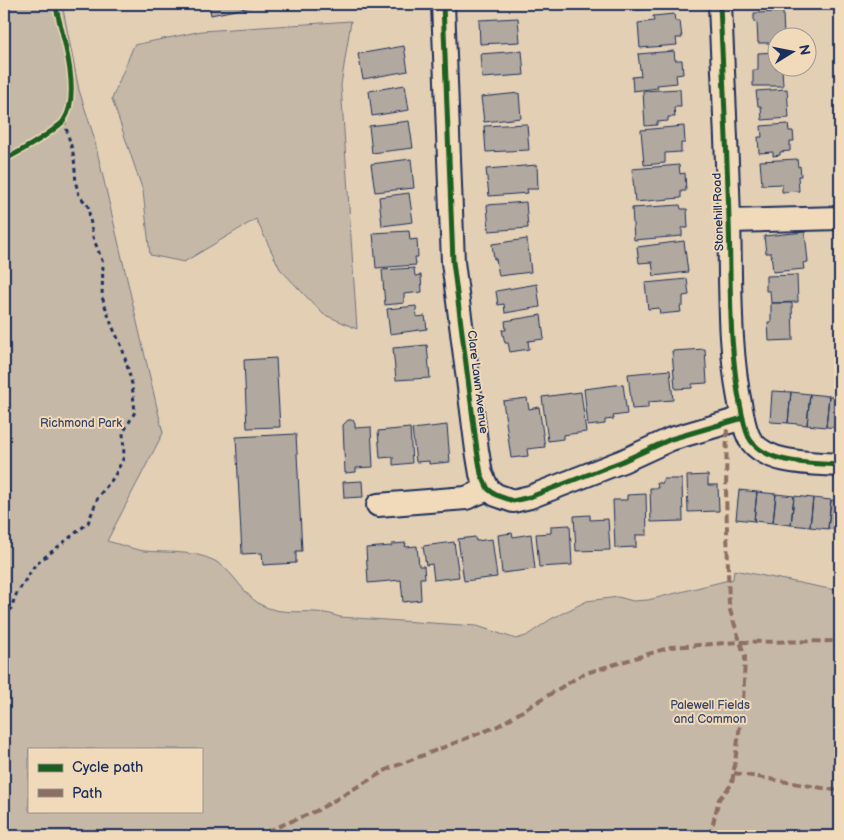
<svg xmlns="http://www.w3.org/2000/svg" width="844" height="840" font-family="'Balsamiq Sans',sans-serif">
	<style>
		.green { fill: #c6b8a7; stroke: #707482; fill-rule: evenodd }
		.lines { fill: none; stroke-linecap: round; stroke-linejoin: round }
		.stream { stroke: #686d7f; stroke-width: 6 }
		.building { fill: #b1a89f; stroke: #1b2f5e }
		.minor-casing { stroke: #1b2f5e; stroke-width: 26 }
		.path { stroke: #1b2f5e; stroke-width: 3; stroke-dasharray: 4 4; stroke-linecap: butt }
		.minor { stroke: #f0dab9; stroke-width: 22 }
		.quiet { stroke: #8d6e63; stroke-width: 4; stroke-dasharray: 8 4; stroke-linecap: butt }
		.cycleway-casing { stroke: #f0dab9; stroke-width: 8 }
		.cycleway { stroke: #1b5e20; stroke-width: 5 }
		.labels { text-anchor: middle; stroke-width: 4; stroke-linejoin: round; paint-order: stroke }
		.street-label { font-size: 12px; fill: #1b2f5e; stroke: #f0dab9 }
		.park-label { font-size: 12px; fill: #354469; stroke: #f0dab9 }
	</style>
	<rect width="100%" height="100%" fill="#e3d0b4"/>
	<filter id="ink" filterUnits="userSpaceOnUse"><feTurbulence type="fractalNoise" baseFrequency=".02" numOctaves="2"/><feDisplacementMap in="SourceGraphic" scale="10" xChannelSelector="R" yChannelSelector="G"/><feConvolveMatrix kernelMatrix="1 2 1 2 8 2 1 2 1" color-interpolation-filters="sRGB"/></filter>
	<g filter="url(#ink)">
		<path class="green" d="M 4,4 L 62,4 L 79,90 L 93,134 L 163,433 L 107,541 C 119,544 132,549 144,551 C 166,553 194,550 215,561 C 237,573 244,600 268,608 C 290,616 316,607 340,617 L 477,626 L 516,639 L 526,636 L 551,619 L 587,601 L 618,597 L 633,601 L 648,600 L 733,579 L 734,570 L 840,591 L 840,836 L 4,836 ZM 29,749 L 201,749 L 201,811 L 29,811 Z
			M 351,21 L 341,85 L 357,329 L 323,314 L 280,269 L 256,219 L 184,262 L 150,255 L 143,191 L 112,99 L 134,45 L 202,31 Z"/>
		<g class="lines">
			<path class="stream" d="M 4,531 L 5,531"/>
		</g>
		<path class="building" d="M 209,4 L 265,4 L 211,15 Z
			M 637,4 L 670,4 L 670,8 L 637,10 Z
			M 753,4 L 784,4 L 753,7 Z
			M 783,12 L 784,38 L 776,38 L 776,43 L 758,43 L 757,23 L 754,22 L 754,13 Z
			M 674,14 L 675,21 L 680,21 L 682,38 L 676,38 L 677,45 L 640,48 L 638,23 L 654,21 L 653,16 Z
			M 518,18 L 520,42 L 480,44 L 479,20 Z
			M 404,46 L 408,71 L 363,79 L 358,54 Z
			M 522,51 L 524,75 L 482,78 L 480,54 Z
			M 674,51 L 675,60 L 682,60 L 683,74 L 676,75 L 677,83 L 657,85 L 658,88 L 633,91 L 632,77 L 641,76 L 638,54 Z
			M 776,52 L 776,68 L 782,68 L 783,86 L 753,86 L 753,70 L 758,70 L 758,53 Z
			M 405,85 L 409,110 L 372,116 L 369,91 Z
			M 680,89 L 681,107 L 674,107 L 675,117 L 668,117 L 668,121 L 657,122 L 657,125 L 645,126 L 643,91 Z
			M 787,89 L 789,118 L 762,120 L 761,106 L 758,106 L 756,91 Z
			M 519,93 L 521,118 L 484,122 L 481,97 Z
			M 409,121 L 413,148 L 372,153 L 369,126 Z
			M 527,124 L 529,150 L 486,152 L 484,126 Z
			M 788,124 L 789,131 L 793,131 L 794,141 L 790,141 L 790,151 L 780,152 L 780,155 L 773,156 L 773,152 L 759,153 L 758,137 L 762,137 L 761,126 Z
			M 684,126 L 685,143 L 681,143 L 681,152 L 665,153 L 665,163 L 644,165 L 641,130 Z
			M 411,159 L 414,188 L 375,192 L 371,164 Z
			M 797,159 L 798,167 L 800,166 L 801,176 L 798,176 L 799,191 L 782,192 L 782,184 L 762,185 L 760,161 Z
			M 537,165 L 538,189 L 527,189 L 528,193 L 489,196 L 486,169 Z
			M 679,165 L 680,174 L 685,173 L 686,191 L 681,191 L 681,198 L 635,202 L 632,169 Z
			M 409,193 L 413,222 L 382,226 L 379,197 Z
			M 526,202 L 528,228 L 489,231 L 487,205 Z
			M 680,205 L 681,209 L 687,209 L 688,228 L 682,228 L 682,236 L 634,240 L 632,208 Z
			M 409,231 L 410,240 L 417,239 L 418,257 L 415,257 L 416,265 L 376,268 L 373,233 Z
			M 805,232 L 808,262 L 803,263 L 804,269 L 773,272 L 771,253 L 766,253 L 764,236 Z
			M 527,239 L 531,272 L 499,276 L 496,259 L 494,259 L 492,244 Z
			M 684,241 L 688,272 L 654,276 L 652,262 L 639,263 L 637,247 Z
			M 414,268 L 415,276 L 421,275 L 422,292 L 404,294 L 404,303 L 385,305 L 382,270 Z
			M 797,275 L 798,302 L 771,303 L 770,291 L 766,291 L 766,276 Z
			M 687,279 L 689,295 L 683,296 L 683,306 L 680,306 L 681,312 L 660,314 L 659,308 L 648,309 L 645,283 Z
			M 537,284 L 540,307 L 505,313 L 504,304 L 498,305 L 496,291 Z
			M 771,303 L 792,303 L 793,340 L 769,341 L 768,322 L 771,322 Z
			M 416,306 L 417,317 L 425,316 L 427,329 L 390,334 L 387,309 Z
			M 541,315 L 544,339 L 528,341 L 529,349 L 510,352 L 508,343 L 505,343 L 502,330 L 506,330 L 505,321 Z
			M 427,345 L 430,378 L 396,380 L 393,348 Z
			M 705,349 L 707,383 L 692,384 L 692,388 L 675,389 L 672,351 Z
			M 276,358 L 280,427 L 247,428 L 244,360 Z
			M 670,370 L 673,400 L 648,402 L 648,408 L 632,409 L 628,374 Z
			M 623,384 L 627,414 L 613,416 L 614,419 L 605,420 L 605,424 L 588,426 L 584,389 Z
			M 772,391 L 791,392 L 788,423 L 770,422 Z
			M 581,392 L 586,432 L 563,435 L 563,439 L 548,441 L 542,397 Z
			M 791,392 L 810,394 L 807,425 L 788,423 Z
			M 810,394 L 829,396 L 826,427 L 807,425 Z
			M 829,396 L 840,396 L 840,428 L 826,427 Z
			M 527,398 L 529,409 L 539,407 L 545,447 L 527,449 L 528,456 L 511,458 L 503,401 Z
			M 348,420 L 353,420 L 355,424 L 355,428 L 371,427 L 373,467 L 356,468 L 356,472 L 345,473 L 343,425 Z
			M 447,425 L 450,462 L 429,464 L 429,461 L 416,462 L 412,429 Z
			M 410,428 L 412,463 L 393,465 L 393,457 L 380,458 L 378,431 Z
			M 296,434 L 302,551 L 296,551 L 296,563 L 263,565 L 262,553 L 242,554 L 236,437 Z
			M 708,475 L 708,485 L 718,485 L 719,511 L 688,512 L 687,476 Z
			M 663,479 L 682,479 L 683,521 L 651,522 L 650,488 L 658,488 L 657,483 L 663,483 Z
			M 362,481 L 363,497 L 344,498 L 343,482 Z
			M 739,490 L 757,492 L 754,521 L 736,519 Z
			M 757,492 L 776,494 L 773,523 L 754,521 Z
			M 646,494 L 647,535 L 636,535 L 636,547 L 615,548 L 613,500 L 627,500 L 627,495 Z
			M 776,494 L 794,496 L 791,525 L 773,523 Z
			M 794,496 L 813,498 L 810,527 L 791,525 Z
			M 813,498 L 831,500 L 828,529 L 810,527 Z
			M 831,500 L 840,501 L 840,530 L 828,529 Z
			M 590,515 L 590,520 L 608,519 L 610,550 L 576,551 L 574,516 Z
			M 570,525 L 572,565 L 539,567 L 536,534 L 551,533 L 551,526 Z
			M 512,533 L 513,537 L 531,534 L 535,569 L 502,573 L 498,535 Z
			M 475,537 L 476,541 L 492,539 L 497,577 L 464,581 L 458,539 Z
			M 454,542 L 459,577 L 434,580 L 432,564 L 426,565 L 423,546 Z
			M 406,543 L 405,547 L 417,546 L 419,566 L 424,566 L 425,578 L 420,578 L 421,600 L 403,602 L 401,580 L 368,583 L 366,548 L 392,546 L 392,544 Z"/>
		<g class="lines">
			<defs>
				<path id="minor" d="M 443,4 L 453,262 L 477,450 L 481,474 L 488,489 L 496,495 L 513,501 L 530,497 L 623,461 L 671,439 L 743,418
					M 720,4 C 723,76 727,148 729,220 C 731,283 728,346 741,409 C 743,418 745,433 751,441 C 769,465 814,463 840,465
					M 729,221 L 840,218
					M 378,505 L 466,498 L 488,489"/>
			</defs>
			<use href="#minor" class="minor-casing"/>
			<path class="path" d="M 4,626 L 16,595 L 35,565 L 88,523 L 98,497 L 114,477 L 124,457 L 123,433 L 135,412 L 132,384 L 122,347 L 112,326 L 102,297 L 103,263 L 93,237 L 88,206 L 79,195 L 76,184 L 74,157 L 64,120"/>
			<use href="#minor" class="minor"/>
			<path class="quiet" d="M 734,773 L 840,791
				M 256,836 L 316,811 L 388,769 L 498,726 L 583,674 L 671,647 L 740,642 L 840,641
				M 710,836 L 719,799 L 732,784 L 743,703 L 745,657 L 729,607 L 726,490 L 727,423"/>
			<defs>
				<path id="cycleway" d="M 443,4 L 453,262 L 477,450 L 481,474 L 488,489 L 496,495 L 513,501 L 530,497 L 623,461 L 671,439 L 743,418
					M 720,4 C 723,76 727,148 729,220 C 731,283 728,346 741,409 C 743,418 745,433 751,441 C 769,465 814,463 840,465
					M 4,160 C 21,151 37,142 53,130 C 56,127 62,124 64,120 C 82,94 62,33 55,4"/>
			</defs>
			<use href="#cycleway" class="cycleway-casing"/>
			<use href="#cycleway" class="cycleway"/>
		</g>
	</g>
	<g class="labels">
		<g class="street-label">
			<text transform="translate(718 212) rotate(-92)" y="4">Stonehill Road</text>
			<text transform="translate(478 382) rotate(83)" y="4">Clare Lawn Avenue</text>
		</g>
		<g class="park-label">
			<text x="81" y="427">Richmond Park</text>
			<text x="710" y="709">Palewell Fields<tspan x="710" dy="14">and Common</tspan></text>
		</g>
	</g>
	<rect width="844" height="840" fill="none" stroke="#f0dab9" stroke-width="20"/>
	<rect x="10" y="10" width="824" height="820" fill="none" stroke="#1b2f5e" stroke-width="2" filter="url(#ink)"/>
	<rect x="28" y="748" width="175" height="65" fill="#f0dab9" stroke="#9b9695"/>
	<rect x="38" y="764" width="25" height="8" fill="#1b5e20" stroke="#9b9695"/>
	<text x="72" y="772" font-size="15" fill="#1b2f5e">Cycle path</text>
	<rect x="38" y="789" width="25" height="8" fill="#8d6e63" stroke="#9b9695"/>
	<text x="72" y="798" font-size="15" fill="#1b2f5e">Path</text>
	<g transform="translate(792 52) rotate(80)"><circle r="24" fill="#f0dab9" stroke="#9b9695"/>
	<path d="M0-4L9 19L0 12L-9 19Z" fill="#1b2f5e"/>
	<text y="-8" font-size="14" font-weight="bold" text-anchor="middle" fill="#1b2f5e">N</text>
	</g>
</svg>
